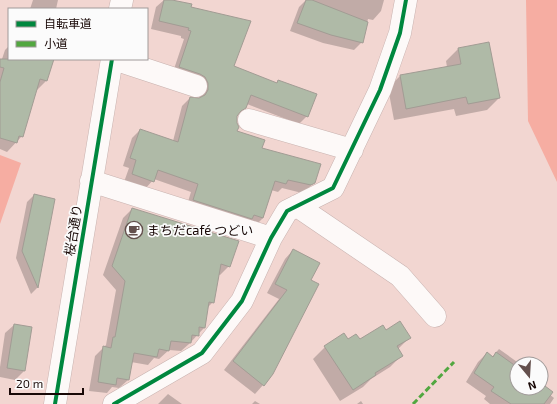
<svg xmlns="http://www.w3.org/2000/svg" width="557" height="404" font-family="'Exo 2','Noto Sans JP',sans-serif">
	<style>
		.green { fill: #f6ada2 }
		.shadow { fill: #0003 }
		.building { fill: #afbaa7; stroke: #a29c94 }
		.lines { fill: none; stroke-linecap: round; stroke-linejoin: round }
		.minor-casing { stroke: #c8b2af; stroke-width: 23 }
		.minor { stroke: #fdf9f8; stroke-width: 22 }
		.quiet { stroke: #52a740; stroke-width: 3; stroke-dasharray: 6 3; stroke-linecap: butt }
		.cycleway-casing { stroke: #fbfbfb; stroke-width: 6 }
		.cycleway { stroke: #00873e; stroke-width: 4 }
		.labels { text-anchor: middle; stroke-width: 3.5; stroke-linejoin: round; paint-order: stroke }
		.street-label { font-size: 13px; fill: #180806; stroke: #fbfbfb }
		.poi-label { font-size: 13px; fill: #180806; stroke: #fbfbfb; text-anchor: start }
	</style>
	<rect width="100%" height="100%" fill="#f2d6d1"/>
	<path class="green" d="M 526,0 L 557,0 L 557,182 L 528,121 Z
		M 0,155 L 21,163 L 0,224 Z"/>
	<path class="shadow" d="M 33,0 L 58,0 L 56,9 L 30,9 Z
		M 164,0 L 168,0 L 190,7 L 233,66 L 276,83 L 279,81 L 307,116 L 299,124 L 247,104 L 237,116 L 236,132 L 314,182 L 306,191 L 302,193 L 282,188 L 278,192 L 271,190 L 263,218 L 255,226 L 186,208 L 191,192 L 154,179 L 145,189 L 124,182 L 129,168 L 123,166 L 132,138 L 140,130 L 173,141 L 182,106 L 190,98 L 200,98 L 201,91 L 172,75 L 184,39 L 181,38 L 181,36 L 151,29 L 156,7 Z
		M 306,0 L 384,0 L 381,11 L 373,20 L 368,19 L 362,42 L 354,50 L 323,43 L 290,31 L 299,7 Z
		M 489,43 L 499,98 L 487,110 L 456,116 L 454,109 L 394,120 L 388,88 L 400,76 L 447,67 L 446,61 L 458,49 Z
		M 9,46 L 9,59 L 53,59 L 46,81 L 37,90 L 36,89 L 22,136 L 7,152 L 0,149 L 0,65 L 5,50 Z
		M 34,195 L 54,200 L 37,288 L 31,294 L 16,258 L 27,202 Z
		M 132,209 L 229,266 L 220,275 L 218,274 L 213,302 L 207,308 L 204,328 L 189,344 L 181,351 L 169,350 L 159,359 L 154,358 L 148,365 L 131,362 L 128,380 L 119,388 L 112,387 L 107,393 L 89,391 L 95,356 L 106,345 L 116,290 L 103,275 L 123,218 Z
		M 293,250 L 310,280 L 263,385 L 255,394 L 224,370 L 279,299 L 267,293 L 285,259 Z
		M 14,325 L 31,327 L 24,371 L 15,380 L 0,377 L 0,367 L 5,333 Z
		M 386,331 L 409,338 L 398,349 L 402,355 L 390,367 L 371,379 L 363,387 L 340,401 L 313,359 L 325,347 L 348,340 L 359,340 Z
		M 499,349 L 520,364 L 517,364 L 517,388 L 541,388 L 541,385 L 549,394 L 554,398 L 550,404 L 490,404 L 484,399 L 486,396 L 466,382 L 478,362 L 487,353 L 492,357 Z
		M 168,394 L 182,404 L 158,404 Z
		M 255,401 L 260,404 L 252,404 Z
		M 361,401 L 363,404 L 357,404 Z"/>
	<path class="building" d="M 164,0 L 172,0 L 192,4 L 191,7 L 251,21 L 234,66 L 277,83 L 278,80 L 317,94 L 308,117 L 251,95 L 246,108 L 241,111 L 237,116 L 237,123 L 239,127 L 237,131 L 265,140 L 262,148 L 321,164 L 315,183 L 311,185 L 288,180 L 286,184 L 275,181 L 263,218 L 254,215 L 252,219 L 193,200 L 198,184 L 158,170 L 154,182 L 132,174 L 136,160 L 130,158 L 140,129 L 178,142 L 190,97 L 199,98 L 205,95 L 208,90 L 208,83 L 205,77 L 200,74 L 179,67 L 191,31 L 188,30 L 189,28 L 159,21 Z
		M 306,0 L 312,0 L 368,22 L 363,43 L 331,35 L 297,23 Z
		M 489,42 L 500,98 L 468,104 L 466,97 L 406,109 L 400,75 L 461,64 L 458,48 Z
		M 0,59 L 54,59 L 47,81 L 40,79 L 23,137 L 19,136 L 17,143 L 0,138 L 0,82 L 4,68 L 0,67 Z
		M 34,194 L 55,199 L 38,288 L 22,251 Z
		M 132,208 L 239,241 L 230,267 L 221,264 L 214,303 L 209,302 L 205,328 L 199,327 L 199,336 L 192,335 L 191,343 L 171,341 L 169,351 L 159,349 L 157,357 L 134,353 L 129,380 L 117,378 L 116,385 L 98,382 L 103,346 L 111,348 L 113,337 L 115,337 L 125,281 L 112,266 Z
		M 293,249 L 320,263 L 311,280 L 319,284 L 273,374 L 264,386 L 233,361 L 287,290 L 275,284 Z
		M 400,321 L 411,338 L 397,346 L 403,356 L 375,373 L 376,375 L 353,390 L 324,346 L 344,333 L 348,339 L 356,334 L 360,339 L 383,325 L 386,330 Z
		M 14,324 L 32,327 L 25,371 L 7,368 Z
		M 487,352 L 493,357 L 496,352 L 517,367 L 517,388 L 541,388 L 541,383 L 553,392 L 544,404 L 511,404 L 491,391 L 494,387 L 474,373 Z"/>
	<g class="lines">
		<defs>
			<path id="minor" d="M 120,9 L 122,0
				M 114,59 L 196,86
				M 249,120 L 352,150
				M 91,181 L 271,238
				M 297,206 L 400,276 L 435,316
				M 55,404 L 112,59
				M 114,404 L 202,353 L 242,301 L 271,238 L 287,211 L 333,188 L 380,90 L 400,33 L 406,0"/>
		</defs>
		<use href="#minor" class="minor-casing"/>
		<use href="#minor" class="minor"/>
		<path class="quiet" d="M 413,404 L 454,362"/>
		<defs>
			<path id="cycleway" d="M 55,404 L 112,59
				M 114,404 L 202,353 L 242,301 L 271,238 L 287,211 L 333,188 L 380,90 L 400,33 L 406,0"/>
		</defs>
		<use href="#cycleway" class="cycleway-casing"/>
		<use href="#cycleway" class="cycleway"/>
	</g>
	<defs>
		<symbol id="cafe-ring" viewBox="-11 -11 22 22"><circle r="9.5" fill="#fbfbfb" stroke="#64504d" stroke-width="1.5"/><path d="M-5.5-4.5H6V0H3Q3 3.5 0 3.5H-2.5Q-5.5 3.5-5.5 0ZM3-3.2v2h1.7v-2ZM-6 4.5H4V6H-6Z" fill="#64504d"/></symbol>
	</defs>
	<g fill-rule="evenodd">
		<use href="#cafe-ring" x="124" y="220" width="20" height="20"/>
	</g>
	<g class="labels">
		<g class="street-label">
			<text transform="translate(73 230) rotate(-81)" y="5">桜台通り</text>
		</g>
		<g class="poi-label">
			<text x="147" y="235">まちだcafé つどい</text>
		</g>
	</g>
	<rect x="8" y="8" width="140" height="52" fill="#fbfbfb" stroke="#a09a99"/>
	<rect x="16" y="21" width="20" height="6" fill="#00873e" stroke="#a09a99"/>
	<text x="44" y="28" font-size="12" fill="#180806">自転車道</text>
	<rect x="16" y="41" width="20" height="6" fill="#52a740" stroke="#a09a99"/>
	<text x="44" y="48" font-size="12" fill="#180806">小道</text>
	<g transform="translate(529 376) rotate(162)"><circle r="19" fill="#fbfbfb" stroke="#a09a99"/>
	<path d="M0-3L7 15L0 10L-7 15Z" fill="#64504d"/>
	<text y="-6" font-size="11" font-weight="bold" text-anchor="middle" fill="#180806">N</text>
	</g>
	<path d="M10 388v6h73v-6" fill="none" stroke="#180806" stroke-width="2"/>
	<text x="16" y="388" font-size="12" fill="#180806" stroke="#fbfbfb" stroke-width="3" paint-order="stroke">20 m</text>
</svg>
